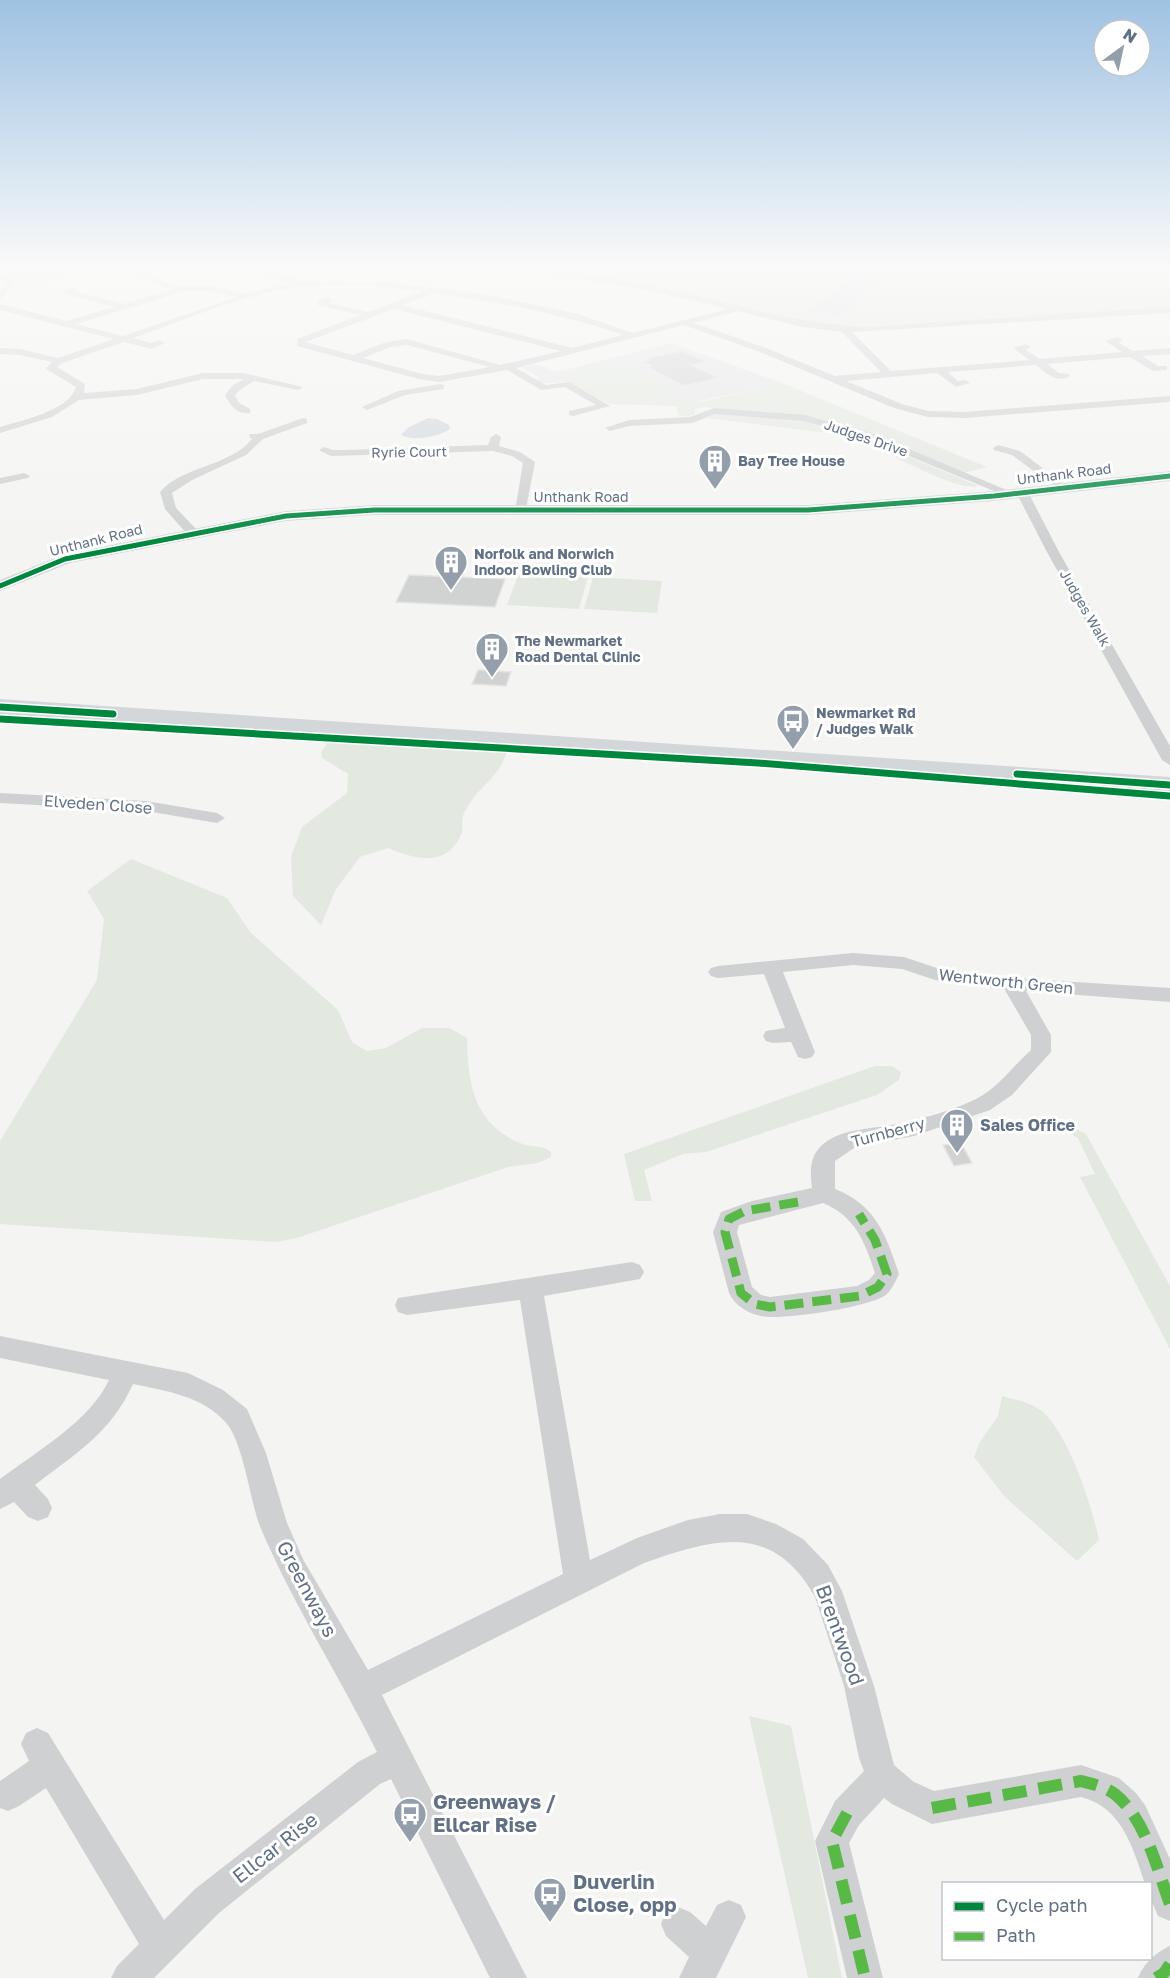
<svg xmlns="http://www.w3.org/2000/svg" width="1170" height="1978" font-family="'Golos Text',sans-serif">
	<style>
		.built { fill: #e4e6e5 }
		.green { fill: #e3e8e0 }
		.water { fill: #d2d8dc }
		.building { fill: #d1d3d3; stroke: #e4e4e2; stroke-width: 1.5 }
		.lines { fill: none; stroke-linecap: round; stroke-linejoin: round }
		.street { fill: #cfd0d1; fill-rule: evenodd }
		.secondary { fill: #d4d7da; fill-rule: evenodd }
		.highway { fill: #d4d7da; fill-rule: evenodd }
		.quiet-far1 { stroke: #58b947; stroke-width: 9; stroke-dasharray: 19 9; stroke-linecap: butt }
		.quiet { stroke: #58b947; stroke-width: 12; stroke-dasharray: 24 12; stroke-linecap: butt }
		.cycleway-far1-casing { stroke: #fff; stroke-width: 8 }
		.cycleway-casing { stroke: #fff; stroke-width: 10 }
		.cycleway-far1 { stroke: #00873e; stroke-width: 5 }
		.cycleway { stroke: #00873e; stroke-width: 7 }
		.labels { text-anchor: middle; stroke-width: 6; stroke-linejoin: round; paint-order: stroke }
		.far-street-label { font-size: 14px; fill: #617085; stroke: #fff }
		.far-poi-label { font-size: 14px; font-weight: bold; fill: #617085; stroke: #fff; text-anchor: start }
		.street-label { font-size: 16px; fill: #617085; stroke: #fff }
		.poi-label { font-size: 16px; font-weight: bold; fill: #617085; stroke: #fff; text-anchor: start }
		.near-street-label { font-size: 20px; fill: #617085; stroke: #fff }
		.near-poi-label { font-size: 20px; font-weight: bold; fill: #617085; stroke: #fff; text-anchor: start }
	</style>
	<rect width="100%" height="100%" fill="#f4f5f2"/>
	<path class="built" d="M 671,343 L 782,383 L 691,403 L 568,382 L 542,383 L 538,380 L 538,377 L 521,367 L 536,364 L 557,372 Z"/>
	<path class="green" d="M 51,269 L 105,269 L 14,290 L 16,287 L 14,279 Z
		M 530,269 L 1170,269 L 1170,309 L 871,328 L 825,327 L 735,304 Z
		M 588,370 L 641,371 L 675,395 L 676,399 L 701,402 L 782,383 L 987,467 L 964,473 L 869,433 L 818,418 L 705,407 L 695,409 L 695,414 C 689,417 684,417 678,415 L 677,406 L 610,404 L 565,382 L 565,378 L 573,373 Z
		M 716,414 L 799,419 L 850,432 L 979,486 C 954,493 879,446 851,436 L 706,418 Z
		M 519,573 L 588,577 L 579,609 L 507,605 Z
		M 593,577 L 662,581 L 657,613 L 584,609 Z
		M 330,740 L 507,751 C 500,774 489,779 475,796 C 471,801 465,810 463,816 C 461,822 464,829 461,835 C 446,868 414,859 388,848 L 360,857 L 336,889 L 321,925 L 293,896 L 291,857 L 302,827 L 347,793 L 348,774 L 322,758 L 321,752 Z
		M 131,859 L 227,898 L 251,933 L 338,1010 L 352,1042 L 367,1051 L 386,1048 L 422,1028 L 449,1028 L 467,1038 C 468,1083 473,1123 520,1143 C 531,1148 541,1144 551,1152 L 551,1157 L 538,1163 L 508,1167 L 297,1238 L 276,1242 L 0,1224 L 0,1141 L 97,980 L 104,919 L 87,891 Z
		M 875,1066 L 892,1066 L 901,1072 L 899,1080 L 877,1095 L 706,1152 L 683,1154 L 644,1170 L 652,1201 L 635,1201 L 624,1154 Z
		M 1070,1126 L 1086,1134 L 1170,1286 L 1170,1349 L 1080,1177 L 1095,1174 L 1078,1138 L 1071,1134 Z
		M 1002,1396 C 1018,1400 1037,1404 1048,1417 C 1071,1443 1092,1506 1099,1540 L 1077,1561 L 1004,1496 L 974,1457 L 980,1442 L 998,1416 Z
		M 749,1716 L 791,1726 L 842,1978 L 808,1978 Z"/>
	<path class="water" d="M 856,275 L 884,279 L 839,315 L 809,311 Z
		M 428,418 L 437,419 L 449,425 L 450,429 C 437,437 415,442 401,435 L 409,427 Z"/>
	<path class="building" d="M 683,351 L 707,362 L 692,365 L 719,378 L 684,386 L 647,367 L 651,366 L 642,362 L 649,360 L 646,358 Z
		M 409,575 L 505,579 L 495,607 L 396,602 Z
		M 478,670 L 511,672 L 506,686 L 472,684 Z
		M 961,1143 L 972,1163 L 954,1166 L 943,1145 Z"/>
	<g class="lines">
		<path class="street" d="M 250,269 L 263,269 L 286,275 L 299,282 L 334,281 L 394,283 L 489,295 L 578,314 L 633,333 L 728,309 L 652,291 L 516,269 C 583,269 652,285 716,300 C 768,313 817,326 870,327 L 1170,307 L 1170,313 L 852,332 L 891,371 L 1029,360 L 1013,348 L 1026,344 L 1031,347 L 1026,350 L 1040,359 L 1122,352 L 1105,341 L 1118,337 L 1123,340 L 1119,343 L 1133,351 L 1170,348 L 1170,354 L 1142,356 L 1158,366 L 1167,366 L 1167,370 L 1153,371 L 1130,357 L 1047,364 L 1059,373 L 1068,374 L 1070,376 C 1057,384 1046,373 1036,365 L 948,372 L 958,381 L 965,380 L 970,383 L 956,387 L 937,373 L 846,381 L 902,404 L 928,411 L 965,412 L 1170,396 L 1170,402 L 965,418 L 928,417 L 894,408 L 760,352 L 684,325 L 516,368 L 546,385 L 569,382 L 610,406 L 573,416 L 569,415 L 569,411 L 596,405 L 565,387 L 541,390 L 507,370 L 439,382 L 419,379 L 297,346 L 297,339 L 360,315 L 317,305 L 317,301 L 329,297 L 333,300 L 329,303 L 368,312 L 423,291 C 383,286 340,283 300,287 C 245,293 186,320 133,338 L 151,343 L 160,340 L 165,343 L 152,349 L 124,342 L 62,363 L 57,367 L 85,384 L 84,393 L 137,389 L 203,373 L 243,373 L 303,387 L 298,390 L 254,381 L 241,389 L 235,395 L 239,403 L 250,409 L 250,413 C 237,415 230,405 225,395 L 233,385 L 244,379 L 203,379 L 137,395 L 79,400 L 52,417 L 0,433 L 0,427 C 22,420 69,411 76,387 L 48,370 L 46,368 L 52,362 L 20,355 L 0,354 L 0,348 L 20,349 L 58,358 L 114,339 L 0,310 L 0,304 L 66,321 L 114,307 L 64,294 L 64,290 L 75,287 L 79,290 L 77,292 L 123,304 L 170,290 L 136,275 L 149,271 L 153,273 L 149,276 L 178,287 L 208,285 L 246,294 L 290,284 ZM 185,291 L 208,291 L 237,297 L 123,336 L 76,324 ZM 434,293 C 499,302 561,314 623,335 L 572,348 L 402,305 ZM 394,309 L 561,351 L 500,365 L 407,339 L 386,342 L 353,355 L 305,342 ZM 738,311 L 803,327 L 842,332 L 881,372 L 835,376 L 766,348 L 694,323 ZM 407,345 L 490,367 L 439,376 L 422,374 L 363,358 L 391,347 Z
			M 5,276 L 15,284 L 0,299 L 0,291 L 6,284 L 1,278 Z
			M 440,384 L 444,385 L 444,389 L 405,395 L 367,410 L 362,407 L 398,391 Z
			M 714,408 L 805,415 L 871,433 L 1016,494 L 1010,497 L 1006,496 L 863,437 L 804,421 L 715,414 L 692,423 L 629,426 L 610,431 L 605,428 L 629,420 L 690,417 Z
			M 303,418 L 307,419 L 307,423 L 263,439 L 246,455 L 192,480 L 172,493 L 176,508 L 196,529 L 196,535 L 188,535 L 165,509 L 160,492 C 184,465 229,467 252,439 L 249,436 L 250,434 L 258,434 Z
			M 496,434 L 501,437 L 499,446 L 520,452 L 535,462 L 525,514 L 517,514 L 515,511 L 523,463 L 512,456 L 493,451 L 331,456 L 319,450 L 324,447 L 333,450 L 347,450 L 488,445 L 491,437 Z
			M 998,445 L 1020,451 L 1068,487 L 1062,490 L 1058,489 L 1012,455 L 994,450 L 993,448 Z
			M 24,473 L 30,476 L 28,478 L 0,484 L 0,478 Z
			M 1022,489 L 1028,492 L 1059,552 L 1170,746 L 1170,765 L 1162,760 L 1047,552 L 1016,492 Z
			M 0,793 L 146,801 L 217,813 L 225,818 L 217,823 L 146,811 L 0,803 Z
			M 853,953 L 904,957 L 937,968 L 1012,978 L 1170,988 L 1170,1002 L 1026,991 L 1051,1035 L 1051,1052 L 1012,1095 L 990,1110 L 914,1136 L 854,1148 L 835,1161 L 835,1189 C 876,1205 886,1235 899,1274 C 896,1280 892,1289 887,1294 C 873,1307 791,1318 770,1317 C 754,1317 736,1308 729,1293 L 713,1232 L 721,1212 L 752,1201 L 812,1188 C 810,1173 809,1157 822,1145 C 840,1129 869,1129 892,1125 C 920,1119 950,1112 976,1099 C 998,1088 1013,1066 1031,1050 L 1031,1035 L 1005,990 L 935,980 L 902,969 L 853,965 L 783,972 L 815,1052 L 812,1057 L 805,1059 L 798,1057 L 791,1042 L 773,1043 L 766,1041 L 763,1036 L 766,1031 L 785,1028 L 764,974 L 718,978 L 711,976 L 708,972 L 711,968 L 718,966 ZM 823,1203 C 855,1216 865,1242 875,1273 L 869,1280 L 857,1286 L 770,1297 L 761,1295 L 752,1287 L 737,1232 L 739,1225 Z
			M 632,1262 L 640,1265 L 644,1272 L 640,1279 L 544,1296 L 590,1560 L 637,1538 L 688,1520 L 720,1514 L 747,1514 L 776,1524 L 803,1539 L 828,1565 L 842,1591 L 874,1686 L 894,1765 L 914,1782 L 934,1791 L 1081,1765 L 1119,1778 L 1136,1793 L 1145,1805 L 1170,1859 L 1170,1921 L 1158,1916 L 1150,1897 L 1150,1884 L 1145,1884 C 1133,1848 1122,1807 1081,1797 L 932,1824 L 892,1804 L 884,1798 L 859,1825 L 849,1843 L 883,1978 L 847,1978 L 815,1841 L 835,1801 L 864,1771 L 859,1758 L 844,1686 L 815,1597 C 772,1520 712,1539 644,1563 L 382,1695 L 527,1978 L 490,1978 L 391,1779 L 380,1784 L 219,1913 L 154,1978 L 111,1978 L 117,1966 L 139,1944 L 46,1788 L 19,1806 L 8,1811 L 0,1808 L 0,1781 L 29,1761 L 21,1744 L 26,1733 L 37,1728 L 48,1733 L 164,1920 L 195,1889 L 358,1762 L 377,1752 C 340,1677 294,1606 261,1529 C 250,1502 244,1445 227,1424 C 204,1396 166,1391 133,1384 C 111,1433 75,1454 35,1485 L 48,1499 L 52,1508 L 48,1517 L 38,1521 L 28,1517 L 14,1502 L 0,1509 L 0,1479 C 36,1452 90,1421 109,1380 L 0,1358 L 0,1336 L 188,1373 L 223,1390 L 247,1409 L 266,1453 L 287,1523 L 304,1561 L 368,1670 L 563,1574 L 520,1300 L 407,1315 L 398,1312 L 395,1305 L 398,1298 Z
			M 729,1900 L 741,1905 L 746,1917 L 716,1978 L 679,1978 L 689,1957 L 666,1936 L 661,1924 L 666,1912 L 678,1907 L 690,1912 L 706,1926 L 717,1905 Z
			M 1170,1946 L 1170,1978 L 1138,1978 C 1144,1963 1155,1953 1170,1946 Z"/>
		<path class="secondary" d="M 27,269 L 47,269 L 45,271 L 0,282 L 0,276 Z
			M 1170,471 L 1170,481 L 994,501 L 808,515 L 374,515 L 286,521 L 70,563 L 0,591 L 0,580 L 65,554 L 286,511 L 374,505 L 808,505 L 994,491 Z"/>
		<path class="highway" d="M 0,699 L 1170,777 L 1170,793 L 0,715 Z"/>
		<path class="quiet-far1" d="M 798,1202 L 745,1211 L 729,1219 L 725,1232 L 741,1293 L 755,1304 L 770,1307 L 860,1296 L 878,1287 L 887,1274 L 875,1240 L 859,1214"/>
		<path class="quiet" d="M 932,1808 L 1081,1781 C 1093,1784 1106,1787 1116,1795 C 1146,1820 1157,1869 1170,1904
			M 847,1813 L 832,1841 L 865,1978
			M 1156,1978 L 1164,1973 L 1170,1964"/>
		<defs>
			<path id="cycleway-far1" d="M 0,586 L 65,559 L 286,516 L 374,510 L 808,510 L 994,496 L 1170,476"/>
			<path id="cycleway" d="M 0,707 L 113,714
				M 0,719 L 758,763 L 1170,796
				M 1017,774 L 1170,785"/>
		</defs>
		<use href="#cycleway-far1" class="cycleway-far1-casing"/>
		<use href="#cycleway" class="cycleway-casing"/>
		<use href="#cycleway-far1" class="cycleway-far1"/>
		<use href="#cycleway" class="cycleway"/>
	</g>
	<linearGradient id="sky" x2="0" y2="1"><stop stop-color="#9fc2e3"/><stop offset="0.49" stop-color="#fafaf9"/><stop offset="1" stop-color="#fafaf9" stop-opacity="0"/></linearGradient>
	<rect width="1170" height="546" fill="url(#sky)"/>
	<defs>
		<symbol id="building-pin" viewBox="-11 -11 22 30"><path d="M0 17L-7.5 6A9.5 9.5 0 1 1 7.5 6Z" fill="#949fab" stroke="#fff"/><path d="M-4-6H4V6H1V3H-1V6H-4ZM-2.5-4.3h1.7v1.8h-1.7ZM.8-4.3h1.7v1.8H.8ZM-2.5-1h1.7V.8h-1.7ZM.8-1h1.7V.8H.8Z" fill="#fff"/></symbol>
		<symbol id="bus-pin" viewBox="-11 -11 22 30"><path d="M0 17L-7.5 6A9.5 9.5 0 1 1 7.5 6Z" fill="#949fab" stroke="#fff"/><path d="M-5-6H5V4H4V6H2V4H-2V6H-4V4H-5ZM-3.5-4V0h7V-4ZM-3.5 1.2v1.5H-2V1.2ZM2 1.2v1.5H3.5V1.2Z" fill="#fff"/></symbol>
	</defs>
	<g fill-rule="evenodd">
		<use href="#building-pin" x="696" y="442" width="38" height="52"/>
		<use href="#building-pin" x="432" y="543" width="38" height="52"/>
		<use href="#building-pin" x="473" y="630" width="38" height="52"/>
		<use href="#bus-pin" x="774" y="702" width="38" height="52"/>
		<use href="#building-pin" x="938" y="1106" width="38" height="52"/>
		<use href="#bus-pin" x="391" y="1795" width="38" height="52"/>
		<use href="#bus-pin" x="531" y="1875" width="38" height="52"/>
	</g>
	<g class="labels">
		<g class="far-street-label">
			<text transform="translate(866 438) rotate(19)" y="5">Judges Drive</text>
			<text transform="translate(409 452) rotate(-1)" y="5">Ryrie Court</text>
			<text transform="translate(1064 474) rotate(-7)" y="5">Unthank Road</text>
			<text x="581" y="502">Unthank Road</text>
			<text transform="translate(96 540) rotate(-14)" y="5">Unthank Road</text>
			<text transform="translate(1085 608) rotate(60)" y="5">Judges Walk</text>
		</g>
		<g class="far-poi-label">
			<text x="738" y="466">Bay Tree House</text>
			<text x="474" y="559">Norfolk and Norwich<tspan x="474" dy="16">Indoor Bowling Club</tspan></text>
			<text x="515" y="646">The Newmarket<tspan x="515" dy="16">Road Dental Clinic</tspan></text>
			<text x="816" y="718">Newmarket Rd<tspan x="816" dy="16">/ Judges Walk</tspan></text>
		</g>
		<g class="street-label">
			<text transform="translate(98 804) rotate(4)" y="6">Elveden Close</text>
			<text transform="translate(1006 981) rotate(6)" y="6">Wentworth Green</text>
			<text transform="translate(888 1132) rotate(-15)" y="6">Turnberry</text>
		</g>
		<g class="poi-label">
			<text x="980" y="1131">Sales Office</text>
		</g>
		<g class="near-street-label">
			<text transform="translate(307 1589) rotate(62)" y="7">Greenways</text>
			<text transform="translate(840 1635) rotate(70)" y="7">Brentwood</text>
			<text transform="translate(275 1848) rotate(-38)" y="7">Ellcar Rise</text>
		</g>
		<g class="near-poi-label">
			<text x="433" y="1809">Greenways /<tspan x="433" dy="23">Ellcar Rise</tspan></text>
			<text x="573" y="1889">Duverlin<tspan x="573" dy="23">Close, opp</tspan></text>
		</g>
	</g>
	<rect x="942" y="1882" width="210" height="78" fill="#ffffff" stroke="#c0c6ce" stroke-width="1.5"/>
	<rect x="954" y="1902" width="30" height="9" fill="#00873e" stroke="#c0c6ce" stroke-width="1.5"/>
	<text x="996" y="1912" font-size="18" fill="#617085">Cycle path</text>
	<rect x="954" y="1932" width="30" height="9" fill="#58b947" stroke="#c0c6ce" stroke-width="1.5"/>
	<text x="996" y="1942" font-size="18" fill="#617085">Path</text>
	<g transform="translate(1122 48) rotate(33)"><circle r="28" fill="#ffffff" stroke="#c0c6ce" stroke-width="1.5"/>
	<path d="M0-4.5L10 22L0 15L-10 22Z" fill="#949fab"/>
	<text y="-9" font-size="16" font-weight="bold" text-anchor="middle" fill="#617085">N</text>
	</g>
</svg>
